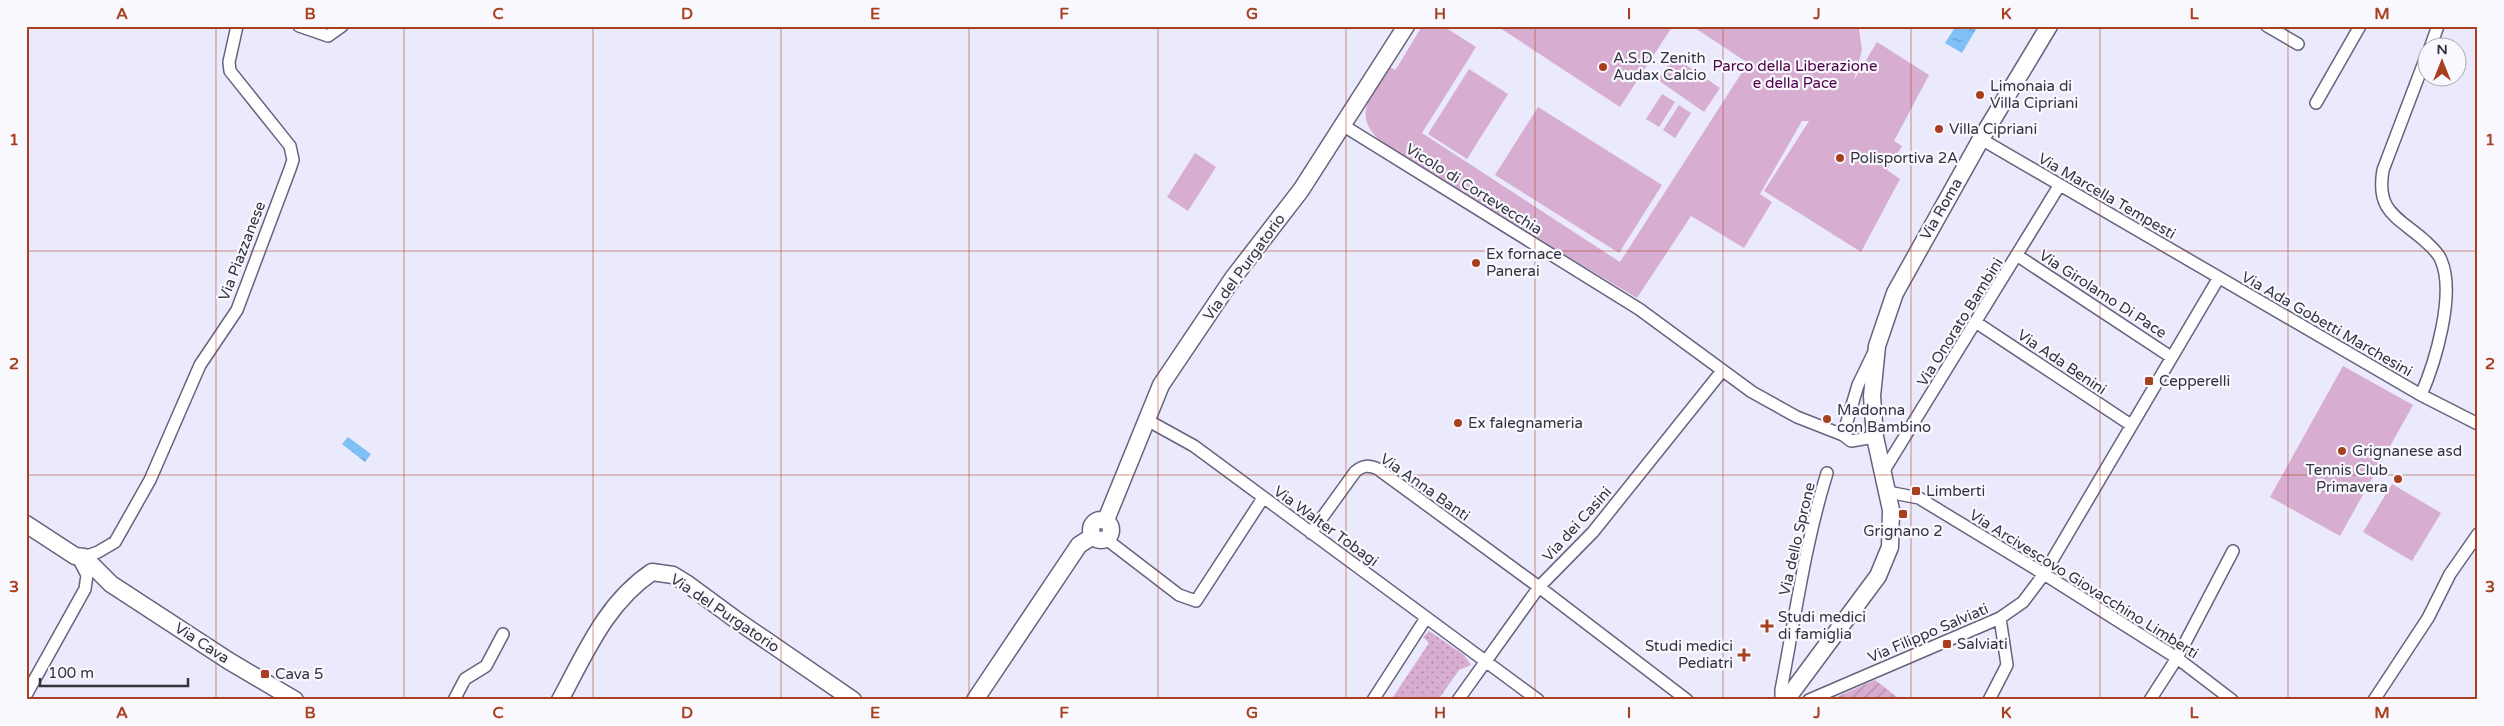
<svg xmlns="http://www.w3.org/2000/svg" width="2504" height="726" font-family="'Varela Round',sans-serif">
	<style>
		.grass { fill: url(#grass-dots) }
		.park { fill: #d7add1 }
		.garden { fill: url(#garden-furrows) }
		.water { fill: url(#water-ripples) }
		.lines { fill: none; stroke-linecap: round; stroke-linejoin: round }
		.street-casing { stroke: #65637d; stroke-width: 14 }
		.secondary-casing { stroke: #65637d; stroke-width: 19 }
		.street { stroke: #fff; stroke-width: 11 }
		.secondary { stroke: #fff; stroke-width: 16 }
		.grid { fill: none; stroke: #a84020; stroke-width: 1; stroke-opacity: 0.55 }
		.poi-dot { fill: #a84020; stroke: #f9f8fe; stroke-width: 2 }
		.labels { text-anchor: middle; stroke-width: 4.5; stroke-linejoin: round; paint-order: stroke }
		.poi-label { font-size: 15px; fill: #33333e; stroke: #f9f8fe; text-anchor: start }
		.park-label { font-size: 15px; fill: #4d0048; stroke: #f9f8fe }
		.street-label { font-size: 15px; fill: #33333e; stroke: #f9f8fe }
		.neatline { fill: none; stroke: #a84020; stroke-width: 2 }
		.grid-label { font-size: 16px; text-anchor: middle; font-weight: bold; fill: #a84020 }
	</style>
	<defs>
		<pattern id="grass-dots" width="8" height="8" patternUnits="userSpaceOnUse" patternTransform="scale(1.25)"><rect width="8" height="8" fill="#d7add1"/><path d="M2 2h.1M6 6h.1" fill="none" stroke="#af8dab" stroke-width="1.8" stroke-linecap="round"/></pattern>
		<pattern id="garden-furrows" width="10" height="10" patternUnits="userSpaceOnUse" patternTransform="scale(1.25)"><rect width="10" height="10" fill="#d7add1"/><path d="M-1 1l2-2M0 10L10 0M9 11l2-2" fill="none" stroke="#af8dab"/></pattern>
		<pattern id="water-ripples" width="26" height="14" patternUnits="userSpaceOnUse" patternTransform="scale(1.25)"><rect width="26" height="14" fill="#7fc0f6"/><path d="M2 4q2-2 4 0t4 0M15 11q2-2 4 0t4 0" fill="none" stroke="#699dc9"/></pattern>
	</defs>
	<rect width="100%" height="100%" fill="#eaeafc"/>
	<path class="grass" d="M 1429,631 L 1464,655 L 1471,665 L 1459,670 L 1438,700 L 1391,700 L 1429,643 L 1423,637 Z"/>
	<path class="park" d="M 1422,26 L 1443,26 L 1476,47 L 1422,133 L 1620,262 L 1748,63 L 1692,26 L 1856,26 L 1859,29 L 1862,50 L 1854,80 L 1877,42 L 1929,75 L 1894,141 L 1902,146 L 1887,170 L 1900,179 L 1861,252 L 1764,191 L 1809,121 L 1802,121 L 1760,194 L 1772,202 L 1744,248 L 1691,216 L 1637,298 L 1409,162 C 1391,150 1358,131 1367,105 C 1371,91 1383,79 1390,67 L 1395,70 L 1398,66 Z
		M 1497,26 L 1671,26 L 1672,27 L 1620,107 Z
		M 1674,57 L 1720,88 L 1704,112 L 1658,80 Z
		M 1469,69 L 1508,94 L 1467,159 L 1428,134 Z
		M 1662,94 L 1675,102 L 1659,127 L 1646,119 Z
		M 1679,105 L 1691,113 L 1675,138 L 1663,130 Z
		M 1538,107 L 1662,185 L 1619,253 L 1495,175 Z
		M 1195,153 L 1216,167 L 1188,211 L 1167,197 Z
		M 2343,366 L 2413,405 L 2340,536 L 2270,497 Z
		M 2392,484 L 2441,513 L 2412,561 L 2363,532 Z"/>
	<path class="garden" d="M 1875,680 L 1901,700 L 1830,700 Z"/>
	<path class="water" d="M 1956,26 L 1978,26 L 1962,53 L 1945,43 Z
		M 348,437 L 371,454 L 365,462 L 342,444 Z"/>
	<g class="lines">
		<defs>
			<path id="street" d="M 299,26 L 328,36 L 342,26
				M 2267,26 L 2298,44
				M 2430,48 L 2438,26
				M 2316,103 L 2360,26
				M 1344,126 L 1639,309 L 1752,392 L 1797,417 L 1843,435
				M 1981,139 L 2421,395 L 2478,424
				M 2018,256 L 2171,357
				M 1977,323 L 2131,425
				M 1873,354 L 1858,385 L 1843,435 L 1851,441 L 1875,437
				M 2421,395 C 2435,363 2456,294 2441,260 C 2438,252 2430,246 2424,240 C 2396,216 2376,211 2383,170 L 2426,57
				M 1147,420 L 1194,446 L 1538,700
				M 1883,472 L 2059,186
				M 1888,492 L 1919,498 L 2044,574 L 2177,658 L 2232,700
				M 1311,533 L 1355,472 C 1363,465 1368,465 1378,469 L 1539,587 L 1687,700
				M 1106,539 L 1179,595 L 1196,601 L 1263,498
				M 84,557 L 98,552 L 115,542 L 150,480 L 200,365 L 237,310 L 290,169 L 293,160 L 290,146 L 230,71 L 229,62 L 237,26
				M 26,695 L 85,589 L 87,575 L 79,560
				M 454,700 L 465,679 L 486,666 L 503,634
				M 1373,700 L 1426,618
				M 1458,700 L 1539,587 L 1593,532 L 1722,371
				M 1781,700 L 1781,690 C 1795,618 1805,543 1827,473
				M 1809,700 L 2000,618 L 2023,602 L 2044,574 L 2218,279
				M 1989,700 L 2007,665 L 2000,618
				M 2150,700 L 2177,658 L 2233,551
				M 2374,700 L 2428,618 L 2450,574 L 2478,534"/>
			<path id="secondary" d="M1091 530a10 10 0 1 1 20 0a10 10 0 1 1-20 0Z
				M 1106,520 L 1161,385 L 1233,278 L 1301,190 L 1406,26
				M 26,524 L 75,556 L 84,557 L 111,584 L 229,661 L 295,700
				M 560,700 C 586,652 606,603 652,572 L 673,575 L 686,583 L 735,619 L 853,700
				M 975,700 L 1079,545 L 1093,536
				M 1786,700 L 1878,576 L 1890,547 L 1891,510 L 1875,437 L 1872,396 L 1877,346 L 1895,293 L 1981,139 L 2049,26"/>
		</defs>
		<use href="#street" class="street-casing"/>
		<use href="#secondary" class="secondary-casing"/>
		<use href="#street" class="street"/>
		<use href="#secondary" class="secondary"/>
	</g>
	<path class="grid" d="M 216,26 L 216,700M 404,26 L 404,700M 593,26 L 593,700M 781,26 L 781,700M 969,26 L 969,700M 1158,26 L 1158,700M 1346,26 L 1346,700M 1535,26 L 1535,700M 1723,26 L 1723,700M 1911,26 L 1911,700M 2100,26 L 2100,700M 2288,26 L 2288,700M 26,251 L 2478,251M 26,475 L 2478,475"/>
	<g class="poi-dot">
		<circle cx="1603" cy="67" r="5"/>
		<circle cx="1980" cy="95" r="5"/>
		<circle cx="1939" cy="129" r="5"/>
		<circle cx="1840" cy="158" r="5"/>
		<circle cx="1476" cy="263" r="5"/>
		<rect x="2144" y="376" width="10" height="10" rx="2.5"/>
		<circle cx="1827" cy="419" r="5"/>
		<circle cx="1458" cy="423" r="5"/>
		<circle cx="2342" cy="451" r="5"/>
		<circle cx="2398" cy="479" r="5"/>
		<rect x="1911" y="486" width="10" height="10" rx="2.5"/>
		<rect x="1898" y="509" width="10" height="10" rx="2.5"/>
		<path d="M1764.5 618.5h5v5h5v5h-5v5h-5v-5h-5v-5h5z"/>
		<rect x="1942" y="639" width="10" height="10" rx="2.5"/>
		<path d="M1741.5 647.5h5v5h5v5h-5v5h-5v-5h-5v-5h5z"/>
		<rect x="260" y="669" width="10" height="10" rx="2.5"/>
	</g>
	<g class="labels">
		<g class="poi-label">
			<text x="1613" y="63">A.S.D. Zenith<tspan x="1613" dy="17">Audax Calcio</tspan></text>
			<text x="1990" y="91">Limonaia di<tspan x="1990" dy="17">Villa Cipriani</tspan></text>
			<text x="1949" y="134">Villa Cipriani</text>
			<text x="1850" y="163">Polisportiva 2A</text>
			<text x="1486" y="259">Ex fornace<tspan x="1486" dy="17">Panerai</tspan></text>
			<text x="2159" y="386">Cepperelli</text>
			<text x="1837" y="415">Madonna<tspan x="1837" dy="17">con Bambino</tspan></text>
			<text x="1468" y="428">Ex falegnameria</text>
			<text x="2352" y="456">Grignanese asd</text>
			<text x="2388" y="475" text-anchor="end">Tennis Club<tspan x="2388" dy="17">Primavera</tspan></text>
			<text x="1926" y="496">Limberti</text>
			<text x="1903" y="536" text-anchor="middle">Grignano 2</text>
			<text x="1778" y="622">Studi medici<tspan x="1778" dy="17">di famiglia</tspan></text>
			<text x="1957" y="649">Salviati</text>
			<text x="1733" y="651" text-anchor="end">Studi medici<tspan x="1733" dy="17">Pediatri</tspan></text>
			<text x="275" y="679">Cava 5</text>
		</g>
		<g class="park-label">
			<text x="1795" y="71">Parco della Liberazione<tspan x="1795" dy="17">e della Pace</tspan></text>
		</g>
		<g class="street-label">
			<text transform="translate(1474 189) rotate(32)" y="5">Vicolo di Cortevecchia</text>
			<text transform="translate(2107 196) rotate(30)" y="5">Via Marcella Tempesti</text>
			<text transform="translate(1941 209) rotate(-60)" y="5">Via Roma</text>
			<text transform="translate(242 251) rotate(-69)" y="5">Via Piazzanese</text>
			<text transform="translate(1244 267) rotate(-54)" y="5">Via del Purgatorio</text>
			<text transform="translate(2103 294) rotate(33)" y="5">Via Girolamo Di Pace</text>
			<text transform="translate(1960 322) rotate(-58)" y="5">Via Onorato Bambini</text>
			<text transform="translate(2327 324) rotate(30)" y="5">Via Ada Gobetti Marchesini</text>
			<text transform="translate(2062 362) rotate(34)" y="5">Via Ada Benini</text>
			<text transform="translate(1425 487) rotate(35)" y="5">Via Anna Banti</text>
			<text transform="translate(1577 524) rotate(-48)" y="5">Via dei Casini</text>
			<text transform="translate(1326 526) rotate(36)" y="5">Via Walter Tobagi</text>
			<text transform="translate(1797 539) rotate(-77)" y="5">Via dello Sprone</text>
			<text transform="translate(2084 584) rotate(32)" y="5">Via Arcivescovo Giovacchino Limberti</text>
			<text transform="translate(725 613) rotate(34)" y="5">Via del Purgatorio</text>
			<text transform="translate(1928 633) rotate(-23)" y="5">Via Filippo Salviati</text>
			<text transform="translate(202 643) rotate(33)" y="5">Via Cava</text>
		</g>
	</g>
	<rect width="2504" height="726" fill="none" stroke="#f9f8fe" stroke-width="55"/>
	<g transform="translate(2442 62)"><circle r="24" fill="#f9f8fe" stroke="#aaa9b1"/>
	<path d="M0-4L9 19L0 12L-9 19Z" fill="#a84020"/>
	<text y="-8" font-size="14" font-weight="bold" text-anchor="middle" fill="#33333e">N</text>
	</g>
	<path d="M40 678v8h148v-8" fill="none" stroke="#33333e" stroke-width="2.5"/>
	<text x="48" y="678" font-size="15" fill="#33333e" stroke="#f9f8fe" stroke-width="4" paint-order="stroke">100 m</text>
	<rect x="28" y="28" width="2448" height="670" class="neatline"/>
	<g class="grid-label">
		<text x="122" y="19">A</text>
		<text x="310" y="19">B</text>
		<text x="498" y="19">C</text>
		<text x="687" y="19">D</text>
		<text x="875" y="19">E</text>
		<text x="1064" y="19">F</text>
		<text x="1252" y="19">G</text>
		<text x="1440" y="19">H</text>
		<text x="1629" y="19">I</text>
		<text x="1817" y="19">J</text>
		<text x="2006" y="19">K</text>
		<text x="2194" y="19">L</text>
		<text x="2382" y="19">M</text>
		<text x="14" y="145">1</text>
		<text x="2490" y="145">1</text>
		<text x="14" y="369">2</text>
		<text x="2490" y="369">2</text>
		<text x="14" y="592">3</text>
		<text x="2490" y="592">3</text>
		<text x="122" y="718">A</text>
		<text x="310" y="718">B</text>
		<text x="498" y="718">C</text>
		<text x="687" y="718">D</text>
		<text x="875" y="718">E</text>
		<text x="1064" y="718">F</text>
		<text x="1252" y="718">G</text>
		<text x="1440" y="718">H</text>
		<text x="1629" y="718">I</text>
		<text x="1817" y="718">J</text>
		<text x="2006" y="718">K</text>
		<text x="2194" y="718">L</text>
		<text x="2382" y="718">M</text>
	</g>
</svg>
